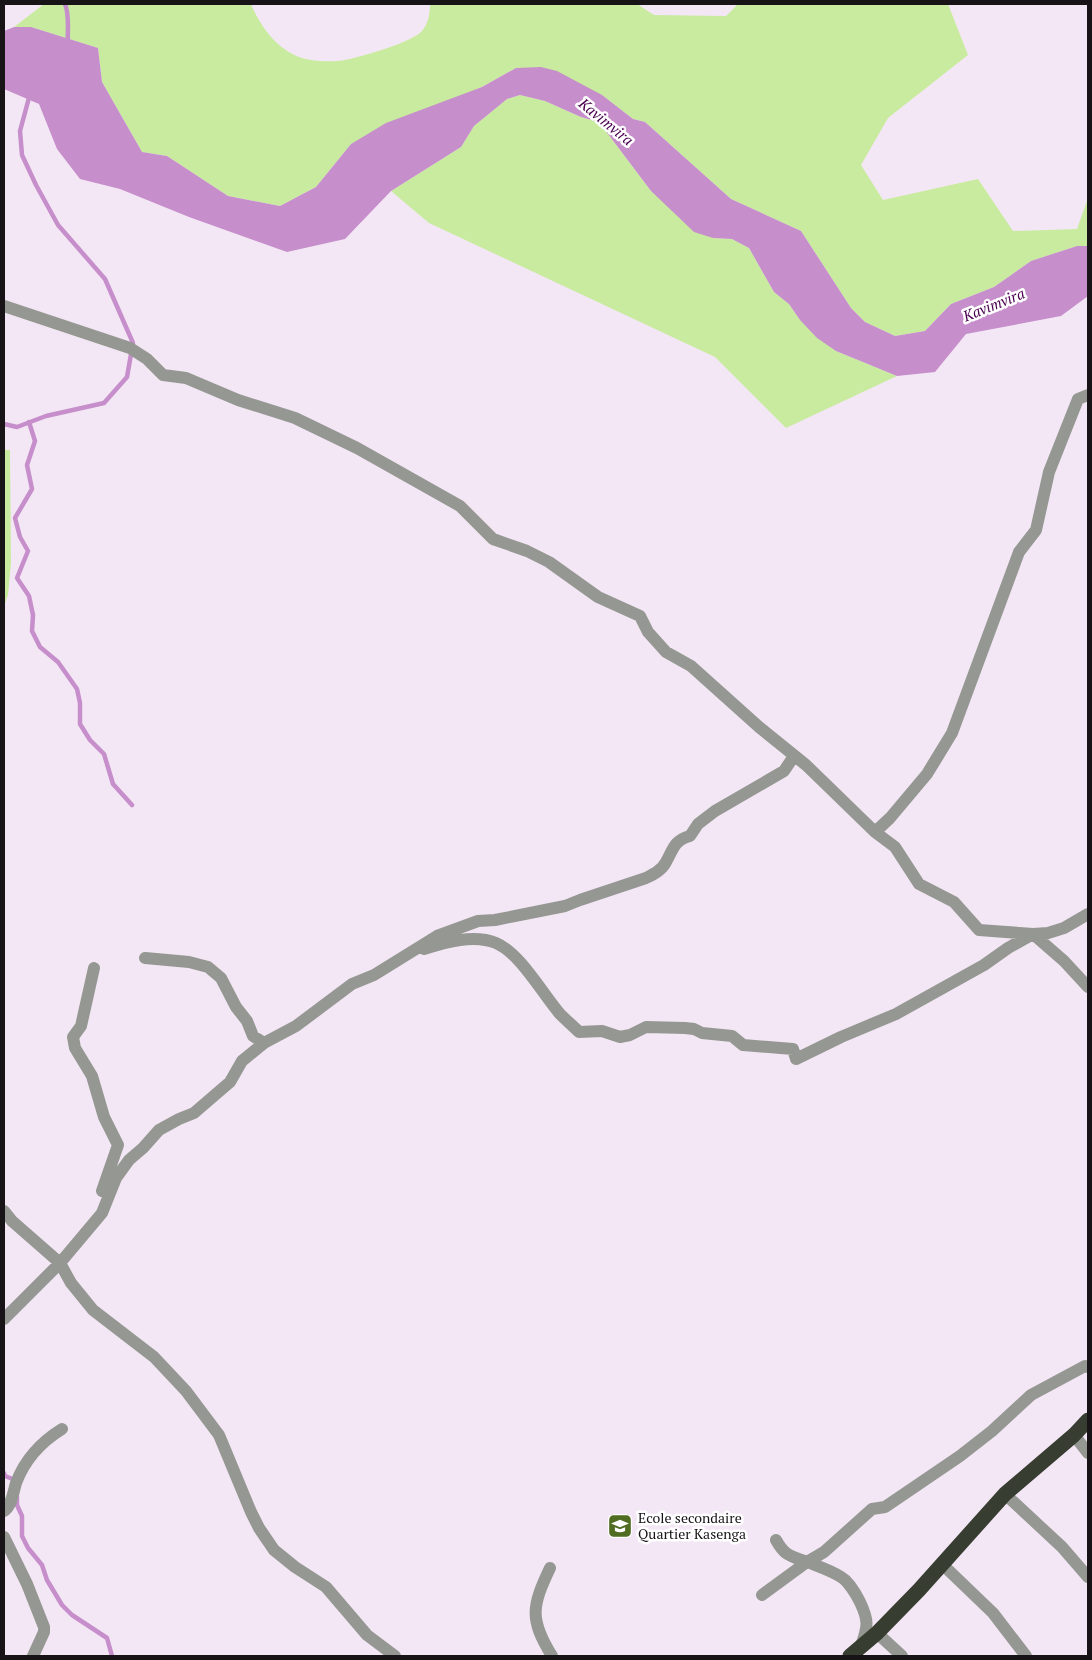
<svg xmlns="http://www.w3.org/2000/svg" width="1092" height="1660" font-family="'PT Serif',serif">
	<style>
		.green { fill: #c9eb9f }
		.water { fill: #c68ecb }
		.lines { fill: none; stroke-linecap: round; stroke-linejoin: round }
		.stream { stroke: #c68ecb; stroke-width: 4.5 }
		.minor { stroke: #959892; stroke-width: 12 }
		.highway { stroke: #373d31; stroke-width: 15 }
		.labels { text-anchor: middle; stroke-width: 5; stroke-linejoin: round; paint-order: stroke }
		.poi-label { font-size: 14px; fill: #171317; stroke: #fff; text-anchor: start }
		.water-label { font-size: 15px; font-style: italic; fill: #4a0051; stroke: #fff }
	</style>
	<rect width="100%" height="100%" fill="#f4e7f5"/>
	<path class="green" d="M 44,4 L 251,4 C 260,26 276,48 299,57 C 310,61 326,62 337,61 C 353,60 410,43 421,32 C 428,25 430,14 430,4 L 637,4 L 654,15 L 726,16 L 738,4 L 948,4 L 968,55 L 888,118 L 861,165 L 883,200 L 978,179 L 1013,231 L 1077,229 L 1088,198 L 1088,246 L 1077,246 L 1031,261 L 994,287 L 951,304 L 925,331 L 895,336 L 865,322 L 851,308 L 801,231 L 731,199 L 645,122 L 633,119 L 602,95 L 516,68 L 482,87 L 351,144 L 316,187 L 280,206 L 228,196 L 167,156 L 142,152 L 102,82 L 98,48 L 31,27 L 14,27 Z
		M 520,95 L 545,101 L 581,117 L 599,122 L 651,191 L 713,238 L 732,239 L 749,248 L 774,292 L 789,304 L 800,320 L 836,351 L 897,376 L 786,428 L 715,357 L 429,223 L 391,191 L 461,147 L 474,126 L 507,99 Z
		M 4,450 L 10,450 L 11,563 L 8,595 L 4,606 Z"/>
	<path class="water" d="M 14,27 L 31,27 L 98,48 L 102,82 L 142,152 L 167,156 L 228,196 L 280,206 L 316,187 L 351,144 L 386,123 L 482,87 L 516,68 L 541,67 L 557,71 L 602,95 L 633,119 L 645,122 L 731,199 L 801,231 L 851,308 L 865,322 L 895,336 L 925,331 L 951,304 L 994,287 L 1031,261 L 1077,246 L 1088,246 L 1088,296 L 1061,316 L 966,334 L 935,372 L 897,376 L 836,351 L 817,338 L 800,320 L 789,304 L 774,292 L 749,248 L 732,239 L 713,238 L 694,232 L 651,191 L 599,122 L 581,117 L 545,101 L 520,95 L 507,99 L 474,126 L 461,147 L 391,191 L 345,239 L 287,252 L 189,217 L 120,189 L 80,179 L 57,149 L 39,104 L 4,89 L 4,31 Z"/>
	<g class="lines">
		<path class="stream" d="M 65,4 C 70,16 67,30 68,44
			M 29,422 L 35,441 L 27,465 L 32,489 L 15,518 L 20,537 L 28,551 L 17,578 L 29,596 L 33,615 L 32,631 L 40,647 L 58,662 L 77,689 L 80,703 L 80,724 L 90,740 L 104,754 L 113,784 L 132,805
			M 4,424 L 17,427 L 46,416 L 104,403 L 127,377 L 133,343 L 105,279 L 58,225 L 36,185 L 22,155 L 20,131 L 30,94
			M 4,1473 L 5,1476 L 15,1480
			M 17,1497 L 17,1505 L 22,1516 L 22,1536 L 28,1548 L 42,1565 L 47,1580 L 62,1605 L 72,1615 L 107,1638 L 112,1656"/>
		<path class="minor" d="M 4,306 L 130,348 L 147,359 L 163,375 L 186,378 L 238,400 L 295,418 L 357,448 L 460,506 L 493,539 L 527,551 L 549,562 L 598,597 L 640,616 L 648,632 L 666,652 L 691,666 L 759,727 L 806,765 L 875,832 L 895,847 L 919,884 L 954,902 L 979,930 L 1033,934 L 1064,961 L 1088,987
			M 875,832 L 890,818 L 927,774 L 952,733 L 1019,552 L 1036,530 L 1049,472 L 1078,399 L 1088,395
			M 424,949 C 446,942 474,934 496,943 C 520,953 542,993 560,1014 C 566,1020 573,1026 579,1032 L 602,1031 L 620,1037 L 630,1035 L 646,1027 L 685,1028 L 694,1029 L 702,1033 L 732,1036 L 743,1045 L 793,1049 L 796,1059 L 841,1037 L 896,1014 L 984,965 L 1008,948 L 1033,934 L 1048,933 L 1064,928 L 1088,914
			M 145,958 L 189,962 L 208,967 L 221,978 L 236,1007 L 247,1021 L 253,1036 L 264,1043
			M 94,968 L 81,1026 L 73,1037 L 75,1048 L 92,1076 L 104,1117 L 118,1145 L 102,1191
			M 4,1211 L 12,1221 L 60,1263 L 71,1283 L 93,1310 L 154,1357 L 186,1391 L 219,1435 L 251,1512 L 259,1528 L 274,1550 L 295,1567 L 326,1587 L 367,1635 L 395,1656
			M 4,1319 L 60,1263 L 102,1213 L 116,1178 L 129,1160 L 143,1148 L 159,1130 L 179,1119 L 194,1113 L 230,1082 L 242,1061 L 264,1043 L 296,1026 L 352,984 L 374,975 L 437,936 L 478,921 L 495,920 L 565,906 L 580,900 L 646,878 C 654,874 662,870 666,862 C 673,850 674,840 690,836 L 698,824 L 715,811 L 784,771 L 794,756
			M 1074,1435 L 1088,1453
			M 1005,1494 L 1062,1547 L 1088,1577
			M 4,1511 C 12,1505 13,1493 16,1483 C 25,1459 41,1442 62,1429
			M 4,1537 L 27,1584 L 44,1627 L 44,1632 L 33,1656
			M 776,1540 C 786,1558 792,1556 810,1563 C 820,1567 832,1571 841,1577 C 848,1581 856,1594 860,1602 C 869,1621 868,1626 861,1646
			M 942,1564 L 993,1613 L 1026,1656
			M 550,1568 C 532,1606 529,1619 552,1656
			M 762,1595 L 807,1562 L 824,1552 L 872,1509 L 885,1507 L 960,1456 L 992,1431 L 1031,1395 L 1085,1366 L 1088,1367
			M 877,1633 L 902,1656"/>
		<path class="highway" d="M 850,1656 L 877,1633 L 919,1590 L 1005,1494 L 1074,1435 L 1088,1420"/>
	</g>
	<defs>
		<symbol id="school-square" viewBox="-11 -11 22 22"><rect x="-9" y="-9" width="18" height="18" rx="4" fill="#506d22" stroke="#fff"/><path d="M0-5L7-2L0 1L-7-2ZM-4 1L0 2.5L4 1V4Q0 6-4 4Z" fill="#fff"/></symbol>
	</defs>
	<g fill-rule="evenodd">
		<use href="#school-square" x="606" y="1512" width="28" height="28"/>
	</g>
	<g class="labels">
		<g class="poi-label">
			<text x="638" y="1523">Ecole secondaire<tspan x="638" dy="16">Quartier Kasenga</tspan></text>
		</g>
		<g class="water-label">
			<text transform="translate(606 122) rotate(39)" y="5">Kavimvira</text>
			<text transform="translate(994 305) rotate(-22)" y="5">Kavimvira</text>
		</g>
	</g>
	<rect width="1092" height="1660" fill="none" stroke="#171317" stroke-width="10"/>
</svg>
